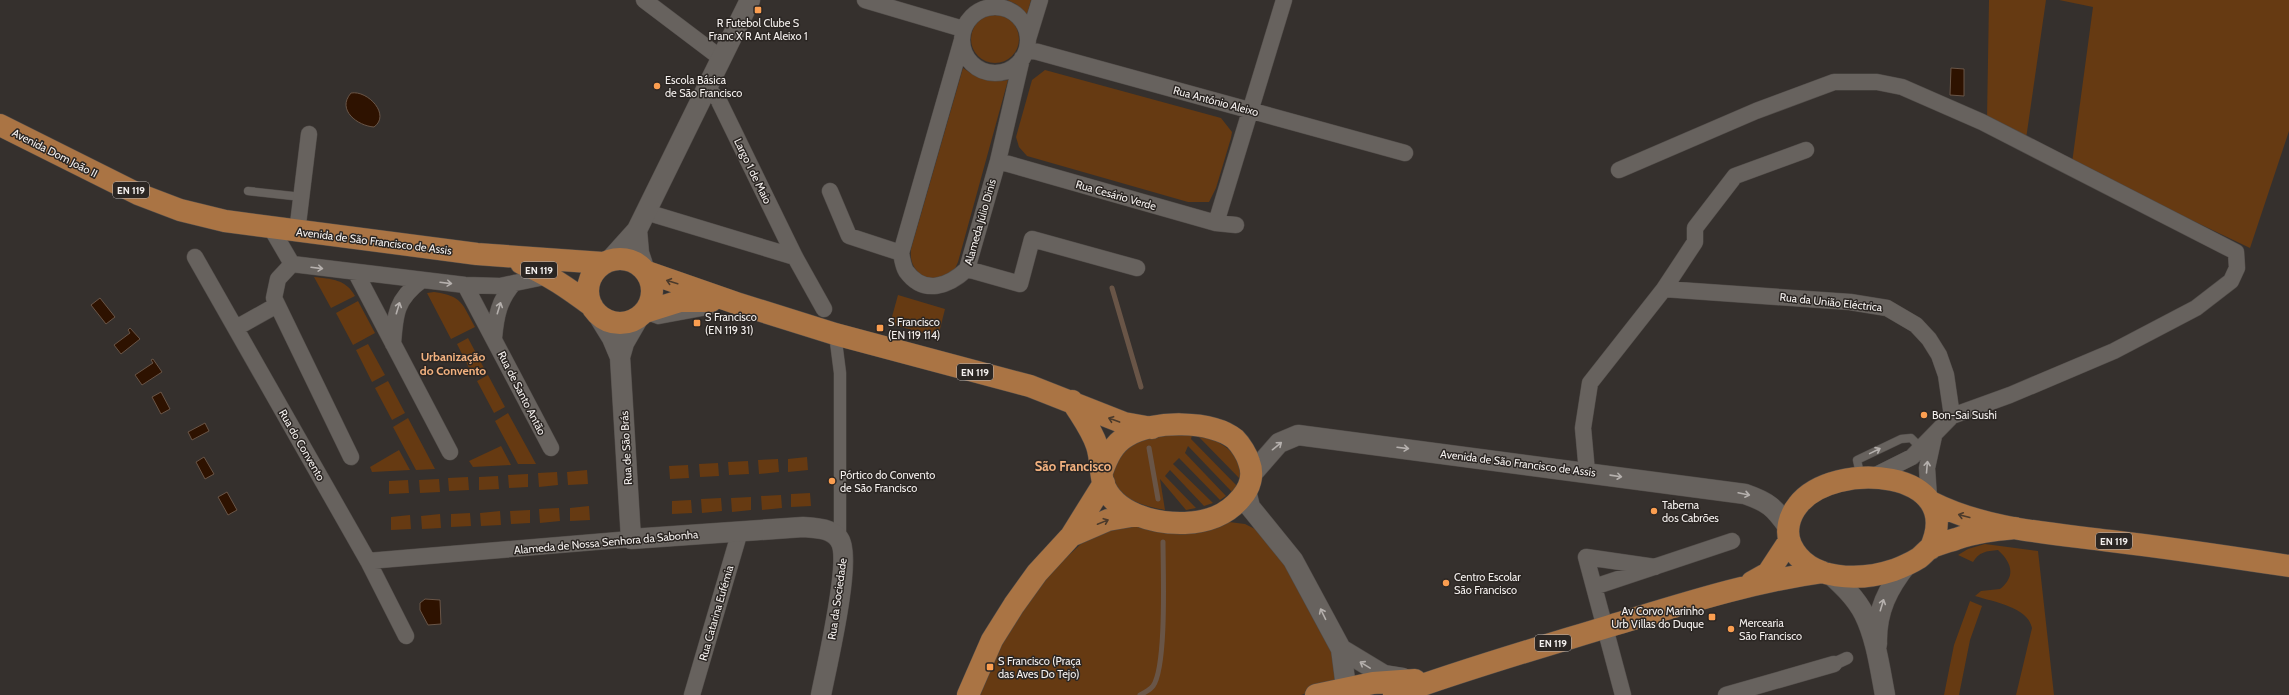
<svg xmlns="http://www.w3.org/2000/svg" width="2289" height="695" font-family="Cabin,sans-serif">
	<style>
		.green { fill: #663a12 }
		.water { fill: #2e1200; stroke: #695547 }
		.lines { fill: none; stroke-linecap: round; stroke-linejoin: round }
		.stream { stroke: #695547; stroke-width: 5 }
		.service-casing { stroke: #514c49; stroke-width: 9 }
		.pedestrian-casing { stroke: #514c49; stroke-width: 13 }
		.minor-casing { stroke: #514c49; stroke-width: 17 }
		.tertiary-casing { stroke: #514c49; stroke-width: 21 }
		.primary-casing { stroke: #514c49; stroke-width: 23 }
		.service { stroke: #67625e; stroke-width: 8 }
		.pedestrian { stroke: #67625e; stroke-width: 12 }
		.minor { stroke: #67625e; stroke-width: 16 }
		.tertiary { stroke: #67625e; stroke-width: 20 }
		.primary { stroke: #aa7444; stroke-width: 22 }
		.oneway { stroke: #b5b0ad }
		.oneway2 { stroke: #4b3a2b }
		.poi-dot { fill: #fb9e50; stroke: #2b2623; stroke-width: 1.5 }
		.labels { text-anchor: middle; stroke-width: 3; stroke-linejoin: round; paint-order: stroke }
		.shield { fill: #2b2623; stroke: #b8b3b1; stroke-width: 1 }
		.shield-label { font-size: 10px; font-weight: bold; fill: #f4f0ee }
		.poi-label { font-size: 11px; fill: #f4f0ee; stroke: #2b2623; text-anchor: start }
		.street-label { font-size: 11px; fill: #f4f0ee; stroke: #2b2623 }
		.neighbourhood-label { font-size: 12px; font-weight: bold; fill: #f2b17f; stroke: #2b2623 }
		.quarter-label { font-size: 13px; font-weight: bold; fill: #f2b17f; stroke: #2b2623 }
	</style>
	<rect width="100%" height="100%" fill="#35302d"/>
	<path class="green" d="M 1007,0 L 1031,0 L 1027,14 L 1016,4 Z
		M 1989,0 L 2046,0 L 2026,139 L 1987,119 Z
		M 2059,0 L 2289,0 L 2289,131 L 2250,248 L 2072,163 L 2093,7 Z
		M971 39a24 24 0 1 1 48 0a24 24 0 1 1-48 0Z
		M 963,68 C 977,78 990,83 1008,80 L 958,262 L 953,273 L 934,281 C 918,276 909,266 911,249 Z
		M 1045,70 L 1221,118 L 1232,132 L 1231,138 L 1216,188 L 1209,202 L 1188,202 L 1027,156 L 1019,147 L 1016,137 L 1032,80 Z
		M 314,277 C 331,279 346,279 355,296 L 331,308 Z
		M 434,292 C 463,296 462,304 475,327 L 451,339 L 427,293 Z
		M 898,295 L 945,309 L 938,337 L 890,324 Z
		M 358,301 L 375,333 L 353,345 L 336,313 Z
		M 468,338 L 485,370 L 473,376 L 457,344 Z
		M 368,344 L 385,375 L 372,382 L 356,350 Z
		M 488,375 L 505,407 L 494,413 L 477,381 Z
		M 388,381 L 405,413 L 392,420 L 375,388 Z
		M 508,413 L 536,464 L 518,464 L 495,421 Z
		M 408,418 L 435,469 L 416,470 L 393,427 Z
		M 1155,435 L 1192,435 L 1191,439 L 1237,486 L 1232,492 L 1188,446 L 1185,453 L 1226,496 L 1220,500 L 1179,458 L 1173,464 L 1213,503 L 1204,506 L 1170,470 L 1165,476 L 1196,508 L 1186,510 L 1160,479 L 1165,510 C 1145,506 1119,500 1112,479 C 1110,473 1114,463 1115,457 L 1128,447 Z
		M 1197,435 C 1212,437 1233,448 1239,463 C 1241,468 1240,474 1240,479 Z
		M 501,446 L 511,465 L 473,467 L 469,461 Z
		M 399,450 L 410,470 L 372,472 L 370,467 Z
		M 807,457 L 808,470 L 788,472 L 788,459 Z
		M 778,459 L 779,472 L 759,474 L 758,460 Z
		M 748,461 L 749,474 L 729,475 L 728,462 Z
		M 718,463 L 719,476 L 700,477 L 699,464 Z
		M 688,465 L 689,478 L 670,479 L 669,466 Z
		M 587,470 L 588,484 L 568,485 L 567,472 Z
		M 557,472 L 558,485 L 539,487 L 538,473 Z
		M 528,474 L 528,487 L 509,488 L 508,475 Z
		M 498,476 L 499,489 L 479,490 L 479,477 Z
		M 468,477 L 469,490 L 449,491 L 448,478 Z
		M 439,479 L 440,492 L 420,493 L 419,480 Z
		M 408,480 L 409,493 L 389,494 L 389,481 Z
		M 810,493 L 811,506 L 791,507 L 791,494 Z
		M 781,495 L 782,508 L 762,510 L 761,496 Z
		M 751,497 L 751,510 L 732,512 L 731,498 Z
		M 721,498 L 722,511 L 702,513 L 701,499 Z
		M 691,500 L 692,513 L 672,514 L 672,501 Z
		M 589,506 L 590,520 L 570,521 L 570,508 Z
		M 559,508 L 560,521 L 540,523 L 539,509 Z
		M 530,510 L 530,523 L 511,524 L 510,511 Z
		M 500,511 L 501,525 L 481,526 L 480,513 Z
		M 470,513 L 471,526 L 451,527 L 451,514 Z
		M 440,514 L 441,528 L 422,529 L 421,516 Z
		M 410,515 L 411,529 L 391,530 L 391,517 Z
		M 1229,522 L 1245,524 L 1259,531 L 1277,544 L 1332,651 L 1339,682 L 1301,695 L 978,695 L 995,653 L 1042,580 L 1095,531 L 1126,524 L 1189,531 Z
		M 1985,544 L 2038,551 L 2054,695 L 2016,695 L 2032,628 C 2028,607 1994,602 1975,596 L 1981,591 L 2000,589 C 2016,576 2012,563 1998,550 C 1986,551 1979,552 1973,562 L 1958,555 L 1968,549 Z
		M 1970,601 L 1982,606 L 1970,640 L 1959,695 L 1944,695 L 1954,645 Z"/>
	<path class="water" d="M 1951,68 L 1964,69 L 1964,96 L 1950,95 Z
		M 351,93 C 368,90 391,115 374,127 C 358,126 336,110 351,93 Z
		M 100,298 L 115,317 L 106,324 L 91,305 Z
		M 130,328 L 140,339 L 121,354 L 114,345 L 130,333 L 128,330 Z
		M 153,359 L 162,372 L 142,385 L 135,375 L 153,363 L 151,360 Z
		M 161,392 L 170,409 L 161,414 L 152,397 Z
		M 205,423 L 209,431 L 192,440 L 188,432 Z
		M 204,457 L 214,474 L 205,479 L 196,462 Z
		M 227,492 L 237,510 L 228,515 L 218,497 Z
		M 425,599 L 440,600 L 441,624 L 428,625 L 420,610 L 420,603 Z"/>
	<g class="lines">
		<path class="stream" d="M 1112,288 L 1141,387
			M 1149,448 L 1158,499
			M 1140,695 C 1144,693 1150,690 1153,686 C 1167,666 1163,570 1163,542"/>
		<defs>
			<path id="service" d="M 248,191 L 302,197
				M 647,316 L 658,320 L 712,310
				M 1861,478 L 1857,460 L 1901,439 L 1911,438 L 1916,443 L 1917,452"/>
			<path id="pedestrian" d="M 835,334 L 840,373 L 840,540
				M 1834,664 L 1847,658"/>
			<path id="minor" d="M 644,0 L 722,59
				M 865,0 L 963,29
				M962 40a33 33 0 1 1 66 0a33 33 0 1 1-66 0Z
				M 1028,39 L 1040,0
				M 962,40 L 901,253 C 902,258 903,266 906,271 C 924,296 949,286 967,269 L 998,161 L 1022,58
				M 1027,49 L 1405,153
				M 707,89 L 718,99 L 795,257 L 824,309
				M 998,161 L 1216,223 L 1236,225
				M 1619,170 L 1756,111 L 1834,82 L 1877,82 L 1902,87 L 1982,122 L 2236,252 L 2237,268 L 2231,281 L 2196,308 L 2114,351 L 2010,395 L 1952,416 L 1912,457 L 1870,478
				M 830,191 L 849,236 L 901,253
				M 646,212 L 795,257
				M 1216,223 L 1284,0
				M 271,228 L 292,264 L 465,285 L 500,286 L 549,276
				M 297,232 L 309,134
				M 195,257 L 368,561 L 406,636
				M 292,264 L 278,279 L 274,298 L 351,457
				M 967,269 L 1020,284 L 1032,239 L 1137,268
				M 356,273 L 450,452
				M 465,285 L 551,448
				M 1664,289 L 1850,302 L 1887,308 L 1916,325 L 1929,339 L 1939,355 L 1946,375 L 1952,416
				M 236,328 L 277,305
				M 494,338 C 496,316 499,300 514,283
				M 393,344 C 395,314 396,299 422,280
				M 1587,472 L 1583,428 L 1590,383 L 1664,289 L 1695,242 L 1695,228 L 1735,176 L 1806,150
				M 1929,498 L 1927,468 L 1934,436
				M 368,561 L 631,539
				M 1594,587 L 1732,541
				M 692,695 L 740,531
				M 1623,695 L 1586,557 L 1655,567
				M 1726,695 L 1834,664"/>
			<path id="tertiary" d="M 637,230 L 639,253 L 644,268
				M 610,260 L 637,230 L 750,0
				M 596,312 L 612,338 L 620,357
				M 639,317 L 624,343 L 620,357 L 631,539 L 803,527 C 816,528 831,528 839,539 C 853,557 826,669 821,695
				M 1251,475 L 1279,443 L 1298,435 L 1745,494 C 1768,502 1774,507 1788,527
				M 1246,491 L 1250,507 L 1293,560 L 1341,649 L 1347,695
				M 1830,574 C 1843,586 1856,598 1864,614 C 1876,638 1880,669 1885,695
				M 1877,644 C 1876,611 1888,588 1908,563
				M 1341,649 L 1384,675 L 1403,678"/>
			<path id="primary" d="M 0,125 L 138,194 L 180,210 L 225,221 L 477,254 L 603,263
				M588 291a32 32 0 1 1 64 0a32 32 0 1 1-64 0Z
				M 521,263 C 548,274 569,289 592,306
				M 647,272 L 736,303 L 835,334 L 1030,386 L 1124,423 L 1152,428
				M 645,312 L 680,301 L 711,301
				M 1072,401 C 1081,416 1092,430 1097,446 C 1101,458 1100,471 1103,482 C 1113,514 1156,524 1185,523 C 1207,522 1226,516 1241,498 C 1250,488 1254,475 1249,462 C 1247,455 1241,445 1235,439 C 1212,420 1152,420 1127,436 C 1113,444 1107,458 1102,472
				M 1931,502 C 1986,530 2051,533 2111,541 C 2171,548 2230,557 2289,566
				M 1071,536 L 1108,520 L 1137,515
				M 1930,549 C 1968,469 1833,459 1798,505 C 1789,516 1785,532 1791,545 C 1808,582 1861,581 1894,570 C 1902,567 1911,563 1919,558 C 1923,555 1926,551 1930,548 C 1938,544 1947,542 1956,539 C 1975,532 1995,530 2015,528
				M 1752,582 L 1768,573 L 1789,541
				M 968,695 L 992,640 L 1014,605 L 1037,573 L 1071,536 L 1104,483
				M 1316,695 L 1373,683 L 1415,680
				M 1394,695 C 1465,669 1538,648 1610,626 C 1680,605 1750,582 1822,572"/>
		</defs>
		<use href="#service" class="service-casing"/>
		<use href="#pedestrian" class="pedestrian-casing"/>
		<use href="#minor" class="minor-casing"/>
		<use href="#tertiary" class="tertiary-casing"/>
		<use href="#primary" class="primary-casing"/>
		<use href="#service" class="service"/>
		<use href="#pedestrian" class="pedestrian"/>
		<use href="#minor" class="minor"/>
		<use href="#tertiary" class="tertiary"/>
		<use href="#primary" class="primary"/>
	</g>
	<defs><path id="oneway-shaft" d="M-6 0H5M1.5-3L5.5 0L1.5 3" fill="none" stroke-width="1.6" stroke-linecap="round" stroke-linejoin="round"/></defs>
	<g class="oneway">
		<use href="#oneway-shaft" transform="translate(317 268) rotate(7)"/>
		<use href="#oneway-shaft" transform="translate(446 283) rotate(7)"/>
		<use href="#oneway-shaft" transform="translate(398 308) rotate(-73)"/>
		<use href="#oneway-shaft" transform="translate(499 308) rotate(-73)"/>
		<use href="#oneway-shaft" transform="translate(1277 446) rotate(-39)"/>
		<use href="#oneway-shaft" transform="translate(1403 448) rotate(7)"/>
		<use href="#oneway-shaft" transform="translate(1875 451) rotate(-26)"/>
		<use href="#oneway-shaft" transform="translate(1927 467) rotate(-85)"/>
		<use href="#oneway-shaft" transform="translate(1616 476) rotate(8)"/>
		<use href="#oneway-shaft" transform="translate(1744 494) rotate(12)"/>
		<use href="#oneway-shaft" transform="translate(1882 605) rotate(-73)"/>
		<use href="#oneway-shaft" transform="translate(1323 614) rotate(-116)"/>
		<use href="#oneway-shaft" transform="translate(1365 665) rotate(-149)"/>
	</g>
	<g class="oneway2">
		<use href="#oneway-shaft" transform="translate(672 282) rotate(-163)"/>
		<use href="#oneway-shaft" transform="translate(1114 420) rotate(-160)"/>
		<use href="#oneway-shaft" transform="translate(1964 516) rotate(-165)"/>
		<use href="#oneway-shaft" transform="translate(1103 522) rotate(-22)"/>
	</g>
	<g class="poi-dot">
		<rect x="754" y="6" width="8" height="8" rx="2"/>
		<circle cx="657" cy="86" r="4"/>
		<rect x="693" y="319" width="8" height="8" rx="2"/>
		<rect x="876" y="324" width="8" height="8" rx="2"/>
		<circle cx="1924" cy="415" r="4"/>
		<circle cx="832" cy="481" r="4"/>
		<circle cx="1654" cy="511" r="4"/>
		<circle cx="1446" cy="583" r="4"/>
		<rect x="1708" y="613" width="8" height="8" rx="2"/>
		<circle cx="1731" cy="629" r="4"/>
		<rect x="986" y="663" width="8" height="8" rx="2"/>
	</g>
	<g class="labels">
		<g class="shield">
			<rect x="113" y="182" width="36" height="16" rx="3"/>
			<rect x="521" y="262" width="36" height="16" rx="3"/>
			<rect x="957" y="364" width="36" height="16" rx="3"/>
			<rect x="2096" y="533" width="36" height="16" rx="3"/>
			<rect x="1535" y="635" width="36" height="16" rx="3"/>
		</g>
		<g class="shield-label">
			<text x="131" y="194">EN 119</text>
			<text x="539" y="274">EN 119</text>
			<text x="975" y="376">EN 119</text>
			<text x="2114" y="545">EN 119</text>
			<text x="1553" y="647">EN 119</text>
		</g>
		<g class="poi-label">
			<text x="758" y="27" text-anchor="middle">R Futebol Clube S<tspan x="758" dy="13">Franc X R Ant Aleixo 1</tspan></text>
			<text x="665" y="84">Escola Básica<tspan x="665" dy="13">de São Francisco</tspan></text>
			<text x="705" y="321">S Francisco<tspan x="705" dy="13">(EN 119 31)</tspan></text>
			<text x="888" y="326">S Francisco<tspan x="888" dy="13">(EN 119 114)</tspan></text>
			<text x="1932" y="419">Bon-Sai Sushi</text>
			<text x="840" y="479">Pórtico do Convento<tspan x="840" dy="13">de São Francisco</tspan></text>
			<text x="1662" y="509">Taberna<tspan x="1662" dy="13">dos Cabrões</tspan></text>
			<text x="1454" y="581">Centro Escolar<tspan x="1454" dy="13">São Francisco</tspan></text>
			<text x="1704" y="615" text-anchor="end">Av Corvo Marinho<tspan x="1704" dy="13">Urb Villas do Duque</tspan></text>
			<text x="1739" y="627">Mercearia<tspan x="1739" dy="13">São Francisco</tspan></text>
			<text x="998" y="665">S Francisco (Praça<tspan x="998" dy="13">das Aves Do Tejo)</tspan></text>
		</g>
		<g class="street-label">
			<text transform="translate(1216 101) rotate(15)" y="4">Rua António Aleixo</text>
			<text transform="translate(55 153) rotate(27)" y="4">Avenida Dom João II</text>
			<text transform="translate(753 171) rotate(64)" y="4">Largo 1 de Maio</text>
			<text transform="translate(1116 195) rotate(16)" y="4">Rua Cesário Verde</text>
			<text transform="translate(980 222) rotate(-74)" y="4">Alameda Júlio Dinis</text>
			<text transform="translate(374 241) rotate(7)" y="4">Avenida de São Francisco de Assis</text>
			<text transform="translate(1831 302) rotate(6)" y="4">Rua da União Eléctrica</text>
			<text transform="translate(522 393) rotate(63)" y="4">Rua de Santo Antão</text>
			<text transform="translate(302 445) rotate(60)" y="4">Rua do Convento</text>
			<text transform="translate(626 448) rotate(-93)" y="4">Rua de São Brás</text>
			<text transform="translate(1518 463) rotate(7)" y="4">Avenida de São Francisco de Assis</text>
			<text transform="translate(606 542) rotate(-5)" y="4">Alameda de Nossa Senhora da Sabonha</text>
			<text transform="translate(837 599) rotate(-82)" y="4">Rua da Sociedade</text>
			<text transform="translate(716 613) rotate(-74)" y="4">Rua Catarina Eufémia</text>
		</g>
		<g class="neighbourhood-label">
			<text x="453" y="361">Urbanização<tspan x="453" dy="14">do Convento</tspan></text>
		</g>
		<g class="quarter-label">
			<text x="1073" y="471">São Francisco</text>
		</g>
	</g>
</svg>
